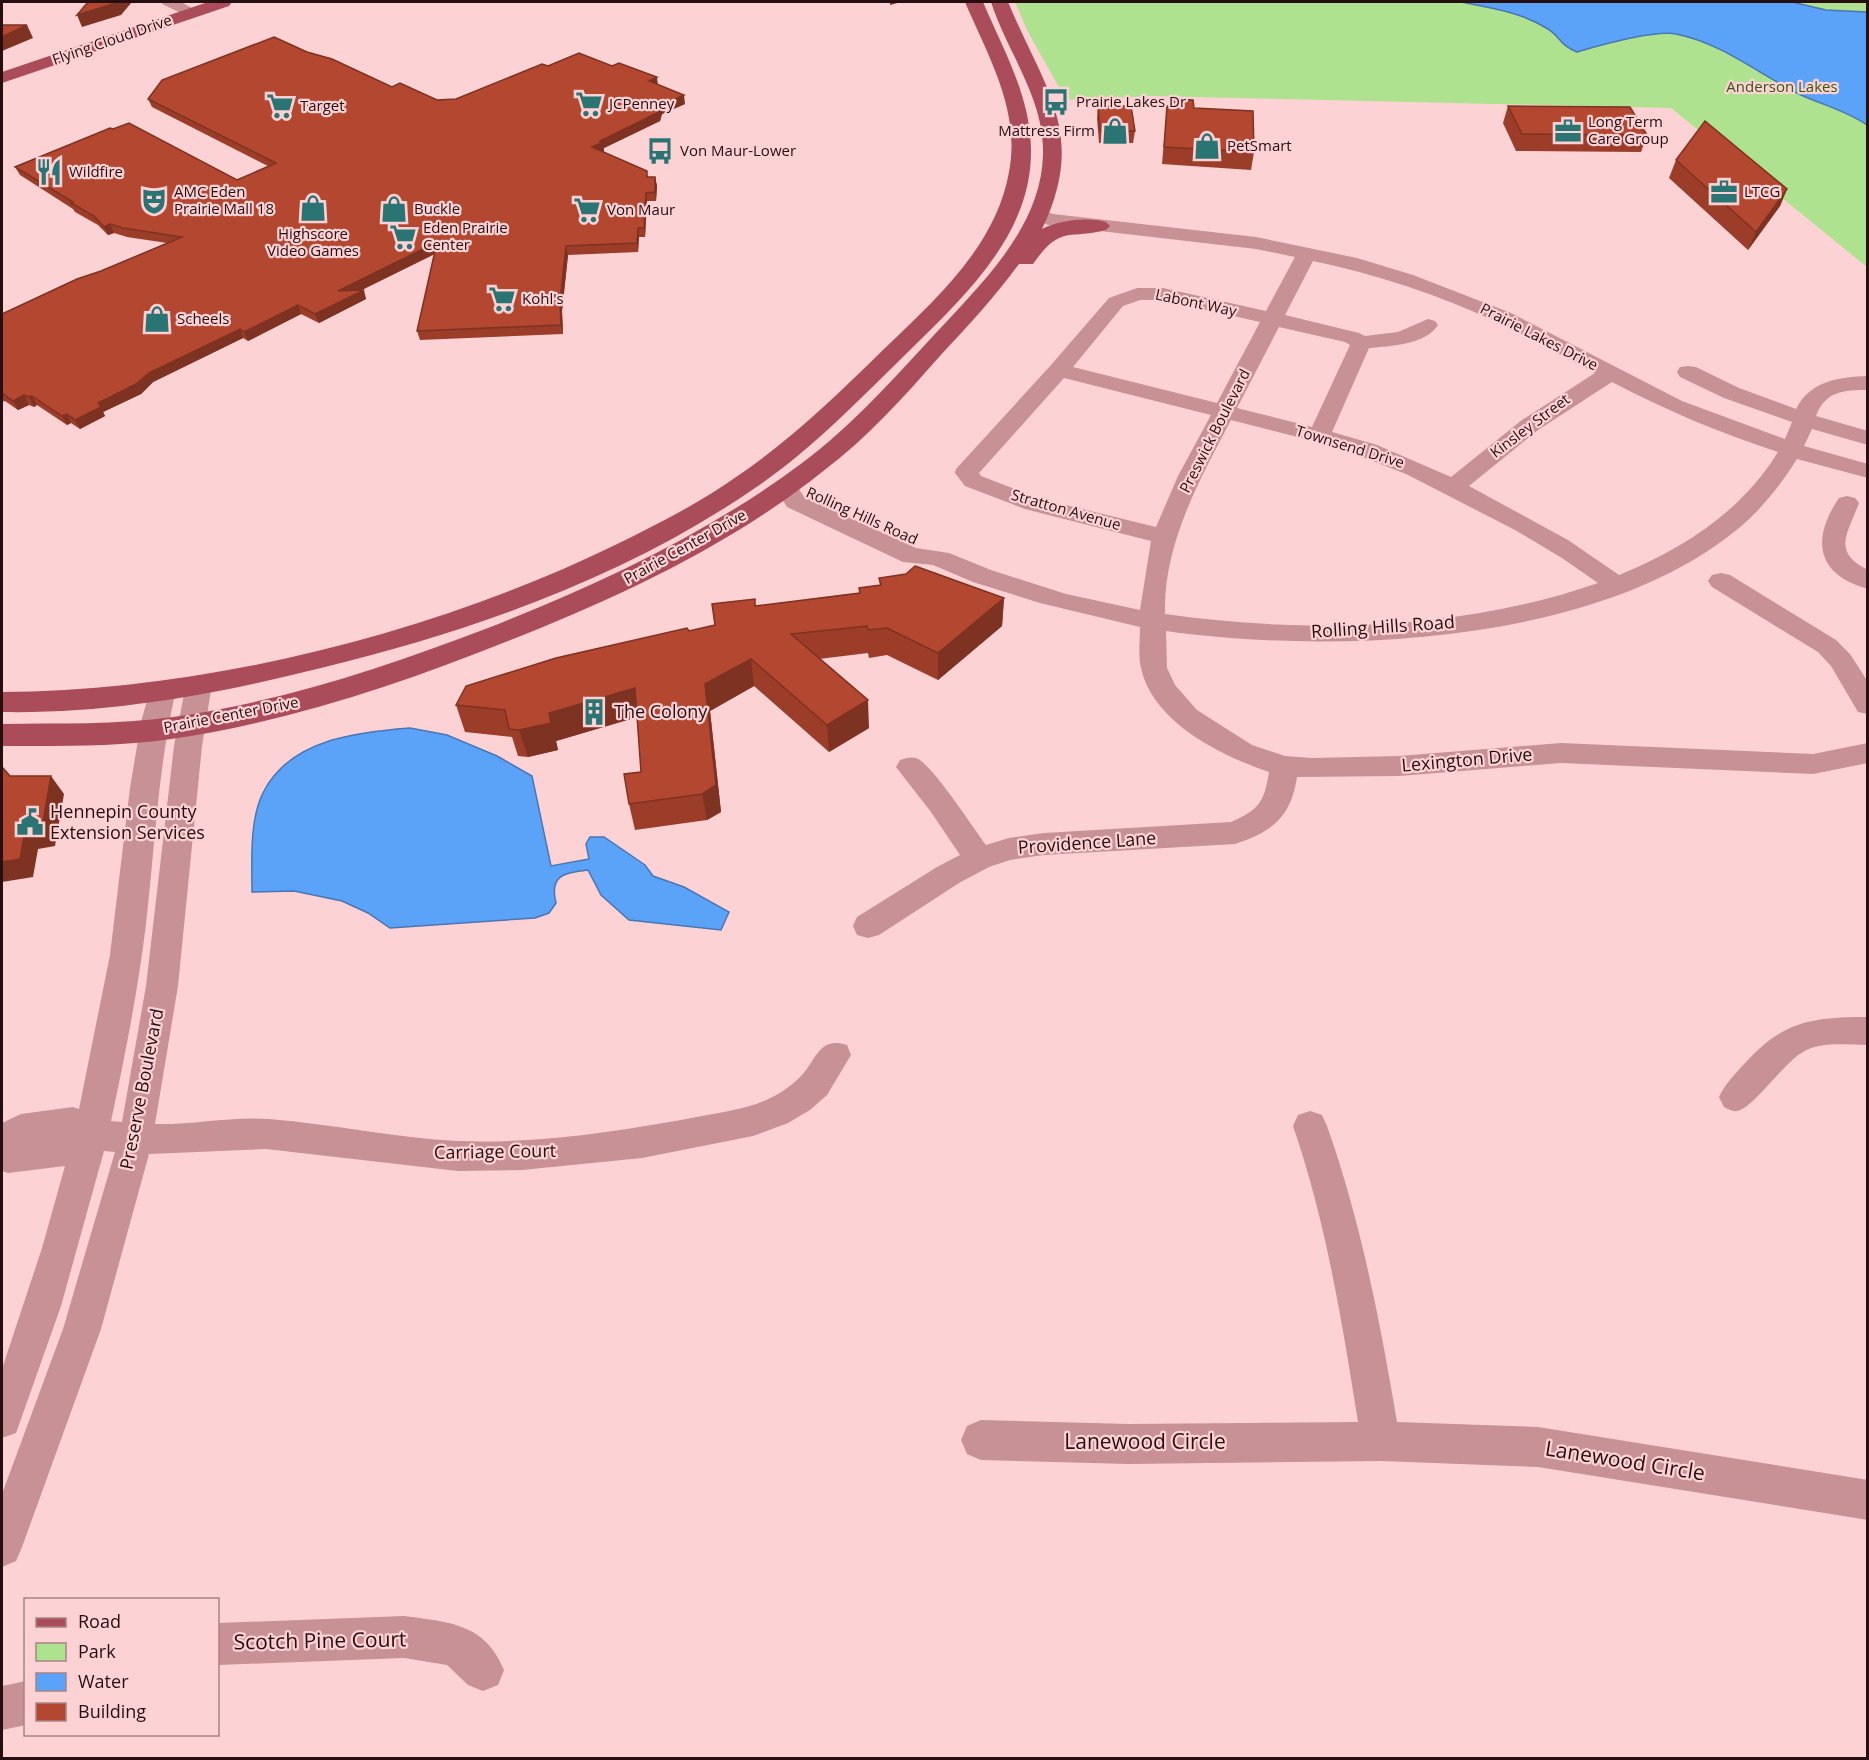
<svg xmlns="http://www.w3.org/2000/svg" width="1869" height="1760" font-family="'Open Sans',sans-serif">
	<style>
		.green { fill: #afe28e }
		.water { fill: #5aa3f9; stroke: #4a76b3; stroke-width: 1.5 }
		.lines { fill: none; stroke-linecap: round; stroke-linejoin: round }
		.minor { fill: #c79195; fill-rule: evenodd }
		.major { fill: #aa4c59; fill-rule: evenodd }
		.wall { fill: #9b3d29 }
		.shaded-wall { fill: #7e3222 }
		.building { fill: #b44730; stroke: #7e3222; stroke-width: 1.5 }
		.labels { text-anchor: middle; stroke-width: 4.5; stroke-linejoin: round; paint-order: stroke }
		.far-street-label { font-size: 15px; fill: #260e11; stroke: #fdd2d5 }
		.far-park-label { font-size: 15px; fill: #345914; stroke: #fdd2d5 }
		.far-poi-label { font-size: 15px; fill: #260e11; stroke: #fdd2d5; text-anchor: start }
		.street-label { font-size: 18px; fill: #260e11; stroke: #fdd2d5 }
		.poi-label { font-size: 18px; fill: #260e11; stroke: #fdd2d5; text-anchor: start }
		.near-street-label { font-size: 21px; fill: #260e11; stroke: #fdd2d5 }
	</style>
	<rect width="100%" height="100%" fill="#fdd2d5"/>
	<path class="green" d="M 1015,2 L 1867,2 L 1867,267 L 1671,108 L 1151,96 L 1066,100 L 1027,30 Z"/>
	<path class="water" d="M 1461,2 L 1792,2 L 1826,10 L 1867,12 L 1867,125 C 1847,111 1823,105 1801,95 C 1760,75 1722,43 1676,34 C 1653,30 1601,45 1577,52 C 1559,45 1560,36 1548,29 C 1521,12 1492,8 1461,2 Z
		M 410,728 L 447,735 L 497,756 L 532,776 L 551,866 L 589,859 L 586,844 L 590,837 L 604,837 L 645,865 L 653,876 L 684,887 L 729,912 L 721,930 L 629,920 L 601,895 L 588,870 C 564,873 549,875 556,903 L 549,913 L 535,918 L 390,928 L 368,913 L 342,901 L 294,891 L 252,892 C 252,862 249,818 264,791 C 291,739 358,732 410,728 Z"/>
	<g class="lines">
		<path class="minor" d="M 161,2 L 181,2 L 201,13 L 199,16 L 187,16 L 164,5 Z
			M 1039,208 L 1053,214 L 1256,237 L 1357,258 L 1413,275 L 1511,313 L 1682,401 L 1785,439 L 1792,422 L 1724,398 L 1680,377 L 1677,372 L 1680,367 L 1688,366 L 1696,367 L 1739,388 L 1796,409 C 1810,381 1838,377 1868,376 L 1868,390 C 1844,390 1825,391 1816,416 L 1868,431 L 1868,445 L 1812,429 L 1804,446 L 1868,464 L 1868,478 L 1797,459 C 1781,484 1763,508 1739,528 C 1600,644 1337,655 1166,631 L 1167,668 L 1175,685 L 1197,710 L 1252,745 L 1285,756 L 1312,758 L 1399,756 L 1561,743 L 1813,754 L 1868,743 L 1868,763 L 1813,774 L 1561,763 L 1399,776 L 1297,777 C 1291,817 1272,832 1235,844 L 1044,855 L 1010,860 L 989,867 L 959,883 L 879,935 L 868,938 L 857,935 L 853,926 L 857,917 L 937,867 L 960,855 L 931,812 L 896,767 L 900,760 C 907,758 912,756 918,759 C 934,767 973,828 986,845 L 1009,838 L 1044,833 L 1231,822 C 1260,809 1264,802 1269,772 C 1222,756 1153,723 1141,668 C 1138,656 1140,640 1140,627 L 1040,603 L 973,582 L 933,565 L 903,562 L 787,507 L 774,486 L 778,481 L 786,479 L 794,481 L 804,497 L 916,548 L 949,553 L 991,570 L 1066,594 L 1140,610 L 1151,541 L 1025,509 L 965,486 L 955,473 L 956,469 L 1051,365 L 1109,298 L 1137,288 L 1163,288 L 1266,311 L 1295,257 L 1256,249 L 1048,225 L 1032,218 L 1029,214 L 1032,210 ZM 1313,261 C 1376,274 1439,295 1497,322 C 1530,337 1563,356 1595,373 L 1522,420 L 1451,477 L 1377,445 L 1332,432 L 1369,348 C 1391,346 1425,345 1438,325 L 1435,321 L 1428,319 L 1398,332 L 1365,336 L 1359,333 L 1285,315 ZM 1140,300 L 1163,300 L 1260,322 L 1217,403 L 1073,367 L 1123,306 ZM 1279,327 L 1345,342 L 1350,345 L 1312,427 L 1237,408 ZM 1064,378 L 1211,415 L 1178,476 L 1156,527 L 1041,499 L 981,476 L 979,473 ZM 1612,382 C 1667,411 1718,432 1778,452 C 1741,512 1683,549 1619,575 L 1568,540 L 1469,486 L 1538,430 ZM 1231,420 L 1337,447 L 1406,474 L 1515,530 L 1562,558 L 1598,583 C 1460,631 1308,634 1165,614 C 1163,544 1200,479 1231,420 Z
			M 1847,496 L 1855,498 L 1859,503 C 1848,533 1831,552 1868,570 L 1868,589 C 1816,575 1811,539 1839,498 Z
			M 1721,573 L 1730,575 L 1836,640 L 1850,654 L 1868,682 L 1868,714 L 1858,712 L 1831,666 L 1818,652 L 1712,587 L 1708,581 L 1712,575 Z
			M 199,675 L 208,677 L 212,684 L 202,746 L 178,986 L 155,1124 C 193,1125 231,1116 269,1119 C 332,1124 395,1138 458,1141 C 539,1144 623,1131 702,1116 C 739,1109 768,1106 797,1080 C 816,1064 817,1035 847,1045 L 851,1055 L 827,1095 L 810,1110 L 788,1123 L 753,1136 L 642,1158 L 522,1170 L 458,1171 L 266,1149 L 149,1154 L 101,1329 L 22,1547 L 16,1561 L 2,1567 L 2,1494 L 63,1329 L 115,1152 L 104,1151 L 61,1306 L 21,1419 L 16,1433 L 2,1438 L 2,1369 L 42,1248 L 65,1166 L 8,1173 L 2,1171 L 2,1123 L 21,1114 L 73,1107 L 79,1109 L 110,955 L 130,788 L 141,722 L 150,690 L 153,683 L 163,681 L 173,683 L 176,690 C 158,767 155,845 146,924 C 138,990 125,1056 111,1121 L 122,1122 L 146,986 L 174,746 L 186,684 L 190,677 Z
			M 1868,1017 L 1868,1045 C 1847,1045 1821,1041 1803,1052 C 1783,1063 1753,1109 1737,1111 C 1733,1112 1728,1109 1724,1107 L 1719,1097 C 1725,1084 1735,1074 1745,1063 C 1783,1021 1812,1017 1868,1017 Z
			M 1310,1111 L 1322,1115 L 1327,1126 C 1361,1222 1380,1321 1397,1422 L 1538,1427 L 1868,1480 L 1868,1520 L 1538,1467 L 1381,1461 L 1129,1464 L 981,1460 L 967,1454 L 961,1440 L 967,1426 L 981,1420 L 1129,1424 L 1358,1422 C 1342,1321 1326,1222 1293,1126 L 1298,1115 Z
			M 404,1616 C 448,1622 485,1623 504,1670 L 498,1685 L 483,1691 L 468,1685 L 447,1665 L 404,1658 L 218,1665 L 218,1623 Z
			M 26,1681 L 26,1725 L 2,1730 L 2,1686 Z"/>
		<path class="major" d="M 208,2 L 232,2 L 229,6 L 2,83 L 2,72 Z
			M 965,2 L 983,2 C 1006,56 1037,107 1030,169 C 1022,244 958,303 907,353 C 859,400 811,450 755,488 C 626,577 473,631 321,668 C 217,694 110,714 2,712 L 2,692 C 204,691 432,634 613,546 C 656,525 700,503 739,475 C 792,439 839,393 884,349 C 936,299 996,246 1009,172 C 1021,111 988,56 965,2 Z
			M 991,2 L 1008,2 C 1044,88 1088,134 1042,229 C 1060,220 1087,217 1106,222 L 1110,226 L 1106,230 C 1068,240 1061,224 1033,264 L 1019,264 C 995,297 967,327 939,357 C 903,398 866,439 822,472 C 729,546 619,597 508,641 C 401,684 287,722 171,739 C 116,747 58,746 2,746 L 2,724 C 59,723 116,725 173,717 C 281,702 386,667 488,628 C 598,585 707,534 802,463 C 852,426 893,379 935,334 C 981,284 1041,228 1043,155 C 1045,99 1007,52 991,2 Z"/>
	</g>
	<path class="wall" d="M 307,52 L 392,87 L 437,100 L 456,99 L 548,66 L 658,84 L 685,104 L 662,114 L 660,121 L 604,148 L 604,151 L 603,152 L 648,177 L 655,177 L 657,186 L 656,201 L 647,201 L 645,237 L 639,237 L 638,252 L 568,255 L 562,311 L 563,334 L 420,340 L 417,331 L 435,254 L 362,290 L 366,299 L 319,323 L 301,314 L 248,341 L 243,338 L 153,382 L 141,394 L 103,412 L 105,416 L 80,429 L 71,423 L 67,425 L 37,405 L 34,407 L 29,405 L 18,410 L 5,401 L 2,402 L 2,314 L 167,243 L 127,237 L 114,233 L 108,235 L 98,225 L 75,212 L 73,209 L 20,175 L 15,167 L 237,180 L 268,166 L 152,107 L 148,99 Z
		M 1174,99 L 1194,108 L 1254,152 L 1251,170 L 1162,164 L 1167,106 L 1173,106 Z
		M 1098,106 L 1135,131 L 1133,143 L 1099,143 L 1097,118 Z
		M 1508,106 L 1647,135 L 1641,152 L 1516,151 L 1503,123 Z
		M 1676,160 L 1787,189 L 1780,206 L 1748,250 L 1669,178 Z
		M 879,578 L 1004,598 L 1002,626 L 938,680 L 887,655 L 869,658 L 868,653 L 819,659 L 869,728 L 829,752 L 754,686 L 710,711 L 721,812 L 707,820 L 635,830 L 629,804 L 641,772 L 637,717 L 556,741 L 558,750 L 528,757 L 518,756 L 512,737 L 465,732 L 456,705 L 689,631 L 715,625 L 756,606 L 859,593 L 859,588 L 880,585 Z"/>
	<path class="shaded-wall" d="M 117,2 L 132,2 L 121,15 L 82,27 L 77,15 Z
		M 890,2 L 901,2 L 890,5 Z
		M 27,25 L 33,38 L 2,51 L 2,37 Z
		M 657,77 L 658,86 L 649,81 Z
		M 684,95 L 685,104 L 662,114 L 660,121 L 604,148 L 604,151 L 594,156 L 592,147 L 600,141 L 661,106 Z
		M 655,177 L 657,186 L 656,201 L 655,192 Z
		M 1787,189 L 1780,206 L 1748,250 L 1756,232 Z
		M 646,193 L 647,201 L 645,237 L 644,228 Z
		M 110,224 L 114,233 L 108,235 L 104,227 Z
		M 638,228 L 639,237 L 638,252 L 637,243 Z
		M 437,242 L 440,251 L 341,300 L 338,291 Z
		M 566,246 L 568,255 L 562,311 L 563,334 L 561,325 L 560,302 Z
		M 364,290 L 366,299 L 319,323 L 315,314 Z
		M 298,305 L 301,314 L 248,341 L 244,332 Z
		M 240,329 L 243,338 L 153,382 L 141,394 L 103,412 L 105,416 L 80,429 L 75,420 L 98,403 L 149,373 Z
		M 24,395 L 29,405 L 18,410 L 13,401 Z
		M 32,396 L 37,405 L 34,407 L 29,397 Z
		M 67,414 L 71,423 L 67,425 L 62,416 Z
		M 1004,598 L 1002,626 L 938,680 L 938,653 Z
		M 751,659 L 754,686 L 710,711 L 721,812 L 707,820 L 702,794 L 705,684 Z
		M 635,688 L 641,716 L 556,741 L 558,750 L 528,757 L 519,730 L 549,713 Z
		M 868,700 L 869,728 L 829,752 L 827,725 Z
		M 51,776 L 64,794 L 55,846 L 38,849 L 33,877 L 2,882 L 2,862 L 25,831 Z"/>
	<path class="building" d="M 88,2 L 117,2 L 116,3 L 77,15 Z
		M 2,25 L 27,25 L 2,37 Z
		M 274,37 L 307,52 L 332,59 L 392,87 L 400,83 L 437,100 L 456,99 L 542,64 L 548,66 L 579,53 L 612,66 L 619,63 L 657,77 L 649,81 L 684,95 L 661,106 L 659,112 L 600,141 L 603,142 L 592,147 L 647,171 L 647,177 L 655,177 L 655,192 L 646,193 L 644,228 L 638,228 L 637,243 L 566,246 L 560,302 L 561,325 L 417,331 L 437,242 L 338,291 L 364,290 L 315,314 L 298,305 L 244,332 L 240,329 L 149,373 L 136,384 L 98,403 L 101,407 L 75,420 L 67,414 L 62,416 L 32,396 L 29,397 L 24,395 L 13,401 L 2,393 L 2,314 L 77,279 L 101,271 L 182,237 L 123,228 L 110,224 L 104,227 L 94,216 L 71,203 L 73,202 L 15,167 L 110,128 L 113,129 L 129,123 L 237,180 L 276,163 L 148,99 L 162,80 Z
		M 1174,99 L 1193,100 L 1194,108 L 1253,111 L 1254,152 L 1164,147 L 1167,106 L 1173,106 Z
		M 1098,106 L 1131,106 L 1135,131 L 1100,130 Z
		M 1508,106 L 1630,107 L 1647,135 L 1522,134 Z
		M 1705,121 L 1787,189 L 1756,232 L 1676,160 Z
		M 915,566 L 1004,598 L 938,653 L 887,628 L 868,630 L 867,626 L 791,634 L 868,700 L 827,725 L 751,659 L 705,684 L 716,785 L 702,794 L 629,804 L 624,774 L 641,772 L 635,688 L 549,713 L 551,723 L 519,730 L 509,729 L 505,710 L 456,705 L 466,686 L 556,658 L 687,628 L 689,631 L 715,625 L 712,604 L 755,599 L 755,606 L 860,593 L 859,588 L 881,585 L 879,578 L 906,574 Z
		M 2,768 L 3,768 L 10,776 L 51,776 L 42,828 L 25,831 L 20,859 L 2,862 Z"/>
	<defs>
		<symbol id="bus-bare" viewBox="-9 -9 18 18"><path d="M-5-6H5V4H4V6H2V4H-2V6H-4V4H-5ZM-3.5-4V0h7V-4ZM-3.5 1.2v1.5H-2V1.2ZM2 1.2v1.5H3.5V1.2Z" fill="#2a7473" stroke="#fdd2d5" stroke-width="2.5" paint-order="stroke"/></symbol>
		<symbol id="supermarket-bare" viewBox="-9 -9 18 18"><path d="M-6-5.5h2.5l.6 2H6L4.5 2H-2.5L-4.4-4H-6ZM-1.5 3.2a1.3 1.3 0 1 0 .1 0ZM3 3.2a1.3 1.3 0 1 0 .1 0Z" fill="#2a7473" stroke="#fdd2d5" stroke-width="2.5" paint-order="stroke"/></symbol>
		<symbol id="shop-bare" viewBox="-9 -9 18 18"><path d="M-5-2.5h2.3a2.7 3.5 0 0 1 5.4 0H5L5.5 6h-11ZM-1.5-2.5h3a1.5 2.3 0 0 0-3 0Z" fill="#2a7473" stroke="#fdd2d5" stroke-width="2.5" paint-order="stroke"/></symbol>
		<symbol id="office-bare" viewBox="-9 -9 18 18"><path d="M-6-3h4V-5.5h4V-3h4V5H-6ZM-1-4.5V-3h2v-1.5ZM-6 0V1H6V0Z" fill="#2a7473" stroke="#fdd2d5" stroke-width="2.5" paint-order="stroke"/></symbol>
		<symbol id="restaurant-bare" viewBox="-9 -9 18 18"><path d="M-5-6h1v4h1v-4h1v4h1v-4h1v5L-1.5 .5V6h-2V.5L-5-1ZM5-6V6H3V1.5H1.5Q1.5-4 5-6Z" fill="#2a7473" stroke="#fdd2d5" stroke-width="2.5" paint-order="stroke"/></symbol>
		<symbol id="theatre-bare" viewBox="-9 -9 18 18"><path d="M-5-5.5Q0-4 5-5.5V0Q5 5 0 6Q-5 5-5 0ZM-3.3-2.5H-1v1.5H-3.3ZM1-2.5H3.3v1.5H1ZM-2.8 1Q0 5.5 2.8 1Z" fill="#2a7473" stroke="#fdd2d5" stroke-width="2.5" paint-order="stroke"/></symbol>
		<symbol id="building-bare" viewBox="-9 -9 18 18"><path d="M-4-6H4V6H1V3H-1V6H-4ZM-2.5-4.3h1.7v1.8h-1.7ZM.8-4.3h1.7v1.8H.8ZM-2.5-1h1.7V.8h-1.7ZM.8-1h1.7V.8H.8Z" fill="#2a7473" stroke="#fdd2d5" stroke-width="2.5" paint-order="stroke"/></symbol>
		<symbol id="civic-bare" viewBox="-9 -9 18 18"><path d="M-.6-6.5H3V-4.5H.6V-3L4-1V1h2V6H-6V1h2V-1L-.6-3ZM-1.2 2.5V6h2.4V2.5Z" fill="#2a7473" stroke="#fdd2d5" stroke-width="2.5" paint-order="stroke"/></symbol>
	</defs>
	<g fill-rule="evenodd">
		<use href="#bus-bare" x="1037" y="83" width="38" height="38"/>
		<use href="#supermarket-bare" x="570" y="85" width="38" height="38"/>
		<use href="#supermarket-bare" x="261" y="87" width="38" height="38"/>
		<use href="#shop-bare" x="1096" y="112" width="38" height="38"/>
		<use href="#office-bare" x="1549" y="112" width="38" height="38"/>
		<use href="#shop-bare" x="1188" y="127" width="38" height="38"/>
		<use href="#bus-bare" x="641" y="132" width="38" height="38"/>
		<use href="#restaurant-bare" x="30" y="153" width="38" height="38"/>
		<use href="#office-bare" x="1705" y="173" width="38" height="38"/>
		<use href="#theatre-bare" x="135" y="182" width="38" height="38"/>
		<use href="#shop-bare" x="294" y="189" width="38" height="38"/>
		<use href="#shop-bare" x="375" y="190" width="38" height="38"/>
		<use href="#supermarket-bare" x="568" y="191" width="38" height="38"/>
		<use href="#supermarket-bare" x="384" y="218" width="38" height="38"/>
		<use href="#supermarket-bare" x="483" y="280" width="38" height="38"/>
		<use href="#shop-bare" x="138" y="300" width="38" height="38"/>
		<use href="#building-bare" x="575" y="693" width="38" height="38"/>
		<use href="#civic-bare" x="11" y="803" width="38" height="38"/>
	</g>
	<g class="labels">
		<g class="far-street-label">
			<text transform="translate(112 40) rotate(-19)" y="5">Flying Cloud Drive</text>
			<text transform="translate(1196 303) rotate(12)" y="5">Labont Way</text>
			<text transform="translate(1539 337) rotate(27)" y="5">Prairie Lakes Drive</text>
			<text transform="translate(1530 426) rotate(-37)" y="5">Kinsley Street</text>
			<text transform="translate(1215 431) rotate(-63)" y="5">Preswick Boulevard</text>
			<text transform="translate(1350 447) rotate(17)" y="5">Townsend Drive</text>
			<text transform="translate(1066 510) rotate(16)" y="5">Stratton Avenue</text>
			<text transform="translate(862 516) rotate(24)" y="5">Rolling Hills Road</text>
			<text transform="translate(685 547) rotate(-29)" y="5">Prairie Center Drive</text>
			<text transform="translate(231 715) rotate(-11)" y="5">Prairie Center Drive</text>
		</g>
		<g class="far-park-label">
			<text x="1782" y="92">Anderson Lakes</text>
		</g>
		<g class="far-poi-label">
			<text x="1076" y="107">Prairie Lakes Dr</text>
			<text x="609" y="109">JCPenney</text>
			<text x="300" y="111">Target</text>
			<text x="1588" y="127">Long Term<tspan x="1588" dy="17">Care Group</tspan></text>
			<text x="1095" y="136" text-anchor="end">Mattress Firm</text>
			<text x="1227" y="151">PetSmart</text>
			<text x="680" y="156">Von Maur-Lower</text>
			<text x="69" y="177">Wildfire</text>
			<text x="174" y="197">AMC Eden<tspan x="174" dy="17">Prairie Mall 18</tspan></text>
			<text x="1744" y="197">LTCG</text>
			<text x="414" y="214">Buckle</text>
			<text x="607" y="215">Von Maur</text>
			<text x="423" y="233">Eden Prairie<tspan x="423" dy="17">Center</tspan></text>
			<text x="313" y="239" text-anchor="middle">Highscore<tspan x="313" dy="17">Video Games</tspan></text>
			<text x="522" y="304">Kohl's</text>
			<text x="177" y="324">Scheels</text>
		</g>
		<g class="street-label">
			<text transform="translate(1383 627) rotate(-4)" y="6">Rolling Hills Road</text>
			<text transform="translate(1467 760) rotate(-5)" y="6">Lexington Drive</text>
			<text transform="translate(1087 843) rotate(-4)" y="6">Providence Lane</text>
			<text transform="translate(142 1089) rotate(-79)" y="6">Preserve Boulevard</text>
			<text transform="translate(495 1152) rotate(-1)" y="6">Carriage Court</text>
		</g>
		<g class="poi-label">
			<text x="614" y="718">The Colony</text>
			<text x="50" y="818">Hennepin County<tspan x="50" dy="21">Extension Services</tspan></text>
		</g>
		<g class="near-street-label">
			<text x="1145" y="1449">Lanewood Circle</text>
			<text transform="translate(1625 1461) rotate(9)" y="7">Lanewood Circle</text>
			<text transform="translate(320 1641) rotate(-1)" y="7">Scotch Pine Court</text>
		</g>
	</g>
	<rect width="1869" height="1760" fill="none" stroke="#260e11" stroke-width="6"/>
	<rect x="24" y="1598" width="195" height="138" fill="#fdd2d5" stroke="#a78487" stroke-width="1.5"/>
	<rect x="36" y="1618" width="30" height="9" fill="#aa4c59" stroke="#a78487" stroke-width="1.5"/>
	<text x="78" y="1628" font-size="18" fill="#260e11">Road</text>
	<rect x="36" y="1643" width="30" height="18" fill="#afe28e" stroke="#a78487" stroke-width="1.5"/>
	<text x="78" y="1658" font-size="18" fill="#260e11">Park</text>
	<rect x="36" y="1673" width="30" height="18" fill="#5aa3f9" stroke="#a78487" stroke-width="1.5"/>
	<text x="78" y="1688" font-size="18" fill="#260e11">Water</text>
	<rect x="36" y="1703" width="30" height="18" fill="#b44730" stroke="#a78487" stroke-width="1.5"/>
	<text x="78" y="1718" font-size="18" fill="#260e11">Building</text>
</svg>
